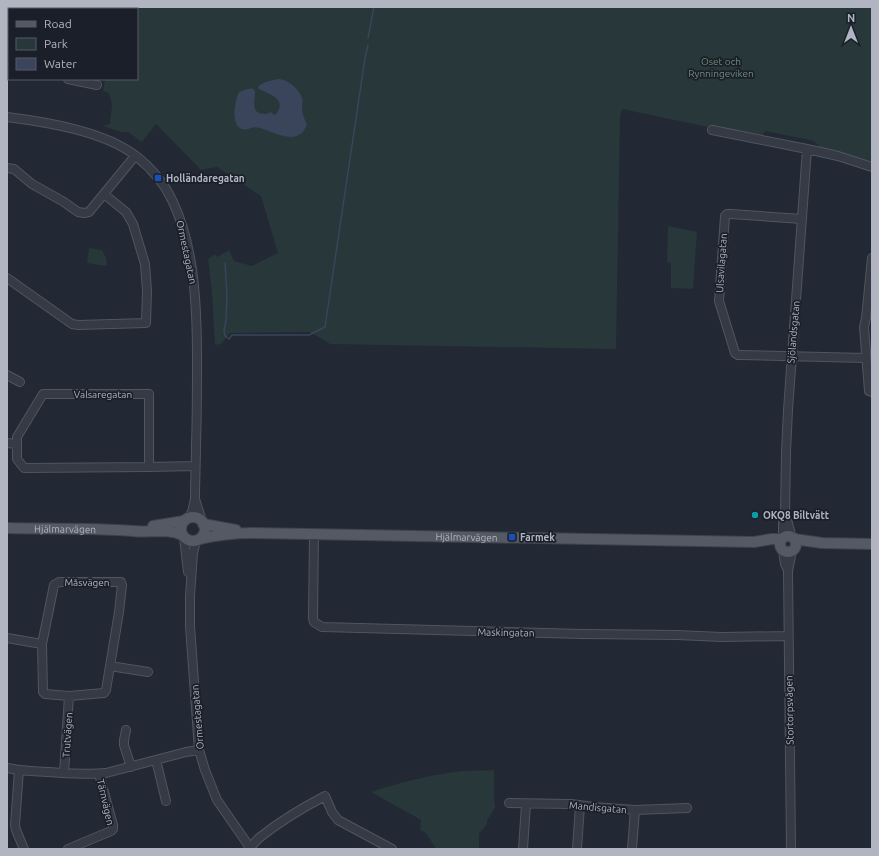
<svg xmlns="http://www.w3.org/2000/svg" width="879" height="856" font-family="Ubuntu,sans-serif">
	<style>
		.green { fill: #283739 }
		.water { fill: #3a445b }
		.lines { fill: none; stroke-linecap: round; stroke-linejoin: round }
		.stream { stroke: #3a445b; stroke-width: 1.5 }
		.minor-casing { stroke: #50555f; stroke-width: 10 }
		.major-casing { stroke: #3f434e; stroke-width: 12 }
		.minor { stroke: #353a44; stroke-width: 8 }
		.major { stroke: #545964; stroke-width: 10 }
		.transit-dot { fill: #1a4fb4; stroke: #1b1f29; stroke-width: 1.5 }
		.culture-dot { fill: #0f9aa8; stroke: #1b1f29; stroke-width: 1.5 }
		.labels { text-anchor: middle; stroke-width: 3.5; stroke-linejoin: round; paint-order: stroke }
		.park-label { font-size: 10px; fill: #6b8e77; stroke: #1b1f29 }
		.poi-label { font-size: 10px; font-weight: bold; fill: #b0b5c1; stroke: #1b1f29; text-anchor: start }
		.street-label { font-size: 10px; fill: #b0b5c1; stroke: #1b1f29 }
	</style>
	<rect width="100%" height="100%" fill="#222834"/>
	<path class="green" d="M 16,7 L 872,7 L 872,164 L 821,149 L 814,141 L 765,131 L 763,135 L 714,127 L 713,128 L 622,109 L 620,118 L 616,349 L 330,344 L 310,332 L 230,333 L 221,344 L 215,345 L 212,292 L 208,259 L 215,254 L 217,257 L 229,250 L 234,261 L 252,266 L 278,253 L 261,196 L 217,167 L 201,170 L 156,124 L 142,142 L 128,132 L 121,132 L 103,126 L 110,124 L 112,105 L 109,93 L 103,91 L 105,79 L 137,79 L 137,9 L 19,9 Z
		M 668,226 L 697,232 L 693,289 L 671,288 L 671,263 L 667,262 Z
		M 89,248 L 102,250 L 106,258 L 107,266 L 87,263 Z
		M 494,770 L 494,799 L 495,807 L 487,821 L 487,824 L 479,834 L 479,849 L 436,849 L 426,833 L 420,830 L 421,820 L 371,792 C 398,783 426,776 454,772 C 467,770 481,771 494,770 Z"/>
	<path class="water" d="M 278,79 C 288,79 299,89 302,98 C 303,101 302,106 302,110 C 303,116 305,120 307,125 C 305,128 304,131 302,133 C 291,143 271,131 260,128 C 252,125 248,131 242,129 C 230,125 235,100 239,92 C 269,79 245,105 259,113 C 263,115 267,114 271,112 L 274,115 L 276,114 C 287,99 271,95 259,89 L 258,87 C 264,81 271,81 278,79 Z"/>
	<g class="lines">
		<path class="stream" d="M 368,38 L 374,7
			M 225,263 L 227,296 L 226,320 L 224,331 L 225,336 L 229,339 L 232,335 L 309,335 L 325,327 L 365,58 L 368,45"/>
		<defs>
			<path id="minor" d="M 7,70 L 9,70
				M 68,79 L 97,85
				M 7,117 C 46,122 104,131 136,156 C 151,168 164,183 172,200 C 195,247 197,308 197,360 C 197,388 197,416 196,444 C 196,462 195,481 195,499 L 192,512 L 188,518
				M 712,130 L 807,149 L 838,156 L 872,167
				M 7,168 L 14,169 L 32,184 L 64,202 L 78,212 L 84,213 L 89,212 L 135,156
				M 802,219 L 731,214 L 727,214 L 725,216 L 719,301 L 735,353 L 738,355 L 740,355 L 866,358
				M 872,258 L 866,318 L 864,327 L 869,391 L 872,392
				M 7,278 L 72,324 L 78,325 L 146,323 L 147,291 L 145,264 L 133,224 L 126,212 L 104,194
				M 7,375 L 20,382
				M 7,443 L 17,444
				M 149,467 L 24,468 L 17,459 L 17,437 L 43,394 L 149,394 L 149,467 L 195,466
				M 195,499 L 202,521
				M 785,516 L 788,523 L 792,538
				M 314,534 L 313,618 L 314,622 L 322,627 L 583,634 L 677,635 L 722,637 L 788,636
				M 184,538 L 188,572
				M 783,538 L 783,523 L 785,515 L 786,452 L 788,410 L 807,149
				M 196,541 L 193,553 L 190,596 L 190,626 L 199,750 L 205,770 L 217,800 L 251,849
				M 783,550 L 785,564 L 788,570
				M 59,582 L 121,582 L 122,585 L 119,612 L 106,690 L 104,693 L 69,696 L 45,694 L 43,692 L 42,644 L 54,585 Z
				M 7,638 L 42,644
				M 110,666 L 148,672
				M 126,730 L 124,740 L 124,745 L 131,767
				M 156,760 L 166,801
				M 7,768 C 21,771 34,771 48,772 C 67,773 87,775 106,773 L 186,752 L 199,750
				M 19,770 L 15,825 L 16,830 L 24,849
				M 64,773 L 69,696
				M 509,803 L 571,804 L 594,807 L 635,810 L 687,808
				M 68,849 L 111,831 L 113,829 L 113,825 L 99,774
				M 248,849 C 252,846 255,842 259,838 C 279,822 302,808 325,796 L 332,812 L 338,820 L 392,849
				M 523,849 L 526,804
				M 577,849 L 580,805
				M 632,849 L 635,810
				M 791,849 L 788,571 L 792,551"/>
			<g id="major">
				<circle cx="193" cy="529" r="12"/>
				<path d="M 203,524 L 236,530"/>
				<path d="M 153,526 L 184,521"/>
				<path id="s1" d="M 7,528 C 49,529 91,528 133,531 C 149,533 167,528 182,535"/>
				<circle cx="788" cy="544" r="8"/>
				<path id="s2" d="M 200,539 C 217,535 234,533 252,533 L 754,542 L 772,539 L 782,539"/>
				<path d="M 794,539 L 822,543 L 872,544"/>
			</g>
		</defs>
		<use href="#minor" class="minor-casing"/>
		<use href="#major" class="major-casing"/>
		<use href="#minor" class="minor"/>
		<use href="#major" class="major"/>
	</g>
	<g class="transit-dot">
		<rect x="154" y="174" width="8" height="8" rx="2"/>
		<rect x="508" y="533" width="8" height="8" rx="2"/>
	</g>
	<circle class="culture-dot" cx="755" cy="515" r="4"/>
	<g class="labels">
		<g class="park-label">
			<text x="721" y="65">Oset och<tspan x="721" dy="12">Rynningeviken</tspan></text>
		</g>
		<g class="poi-label">
			<text x="166" y="182">Holländaregatan</text>
			<text x="763" y="519">OKQ8 Biltvätt</text>
			<text x="520" y="541">Farmek</text>
		</g>
		<g class="street-label">
			<text transform="translate(187 252) rotate(78)" y="4">Ormestagatan</text>
			<text transform="translate(721 263) rotate(-86)" y="4">Ulsavilagatan</text>
			<text transform="translate(793 332) rotate(-85)" y="4">Sjölandsgatan</text>
			<text x="103" y="398">Valsaregatan</text>
			<text dy="4" stroke="none"><textPath href="#s1" startOffset="58">Hjälmarvägen</textPath></text>
			<text dy="4" stroke="none"><textPath href="#s2" startOffset="267">Hjälmarvägen</textPath></text>
			<text x="87" y="586">Måsvägen</text>
			<text transform="translate(506 632) rotate(1)" y="4">Maskingatan</text>
			<text transform="translate(789 710) rotate(-91)" y="4">Stortorpsvägen</text>
			<text transform="translate(197 717) rotate(-95)" y="4">Ormestagatan</text>
			<text transform="translate(67 735) rotate(-86)" y="4">Trutvägen</text>
			<text transform="translate(106 802) rotate(77)" y="4">Tärnvägen</text>
			<text transform="translate(598 807) rotate(5)" y="4">Mandisgatan</text>
		</g>
	</g>
	<rect width="879" height="856" fill="none" stroke="#b0b5c1" stroke-width="16"/>
	<rect x="8" y="8" width="130" height="72" fill="#1b1f29" stroke="#575b66"/>
	<rect x="16" y="21" width="20" height="6" fill="#545964" stroke="#575b66"/>
	<text x="44" y="28" font-size="12" fill="#b0b5c1">Road</text>
	<rect x="16" y="38" width="20" height="12" fill="#283739" stroke="#575b66"/>
	<text x="44" y="48" font-size="12" fill="#b0b5c1">Park</text>
	<rect x="16" y="58" width="20" height="12" fill="#3a445b" stroke="#575b66"/>
	<text x="44" y="68" font-size="12" fill="#b0b5c1">Water</text>
	<g transform="translate(851 28)" stroke="#1b1f29" stroke-width="3" paint-order="stroke">
	<path d="M0-3L7 15L0 10L-7 15Z" fill="#b0b5c1"/>
	<text y="-6" font-size="11" font-weight="bold" text-anchor="middle" fill="#b0b5c1">N</text>
	</g>
</svg>
